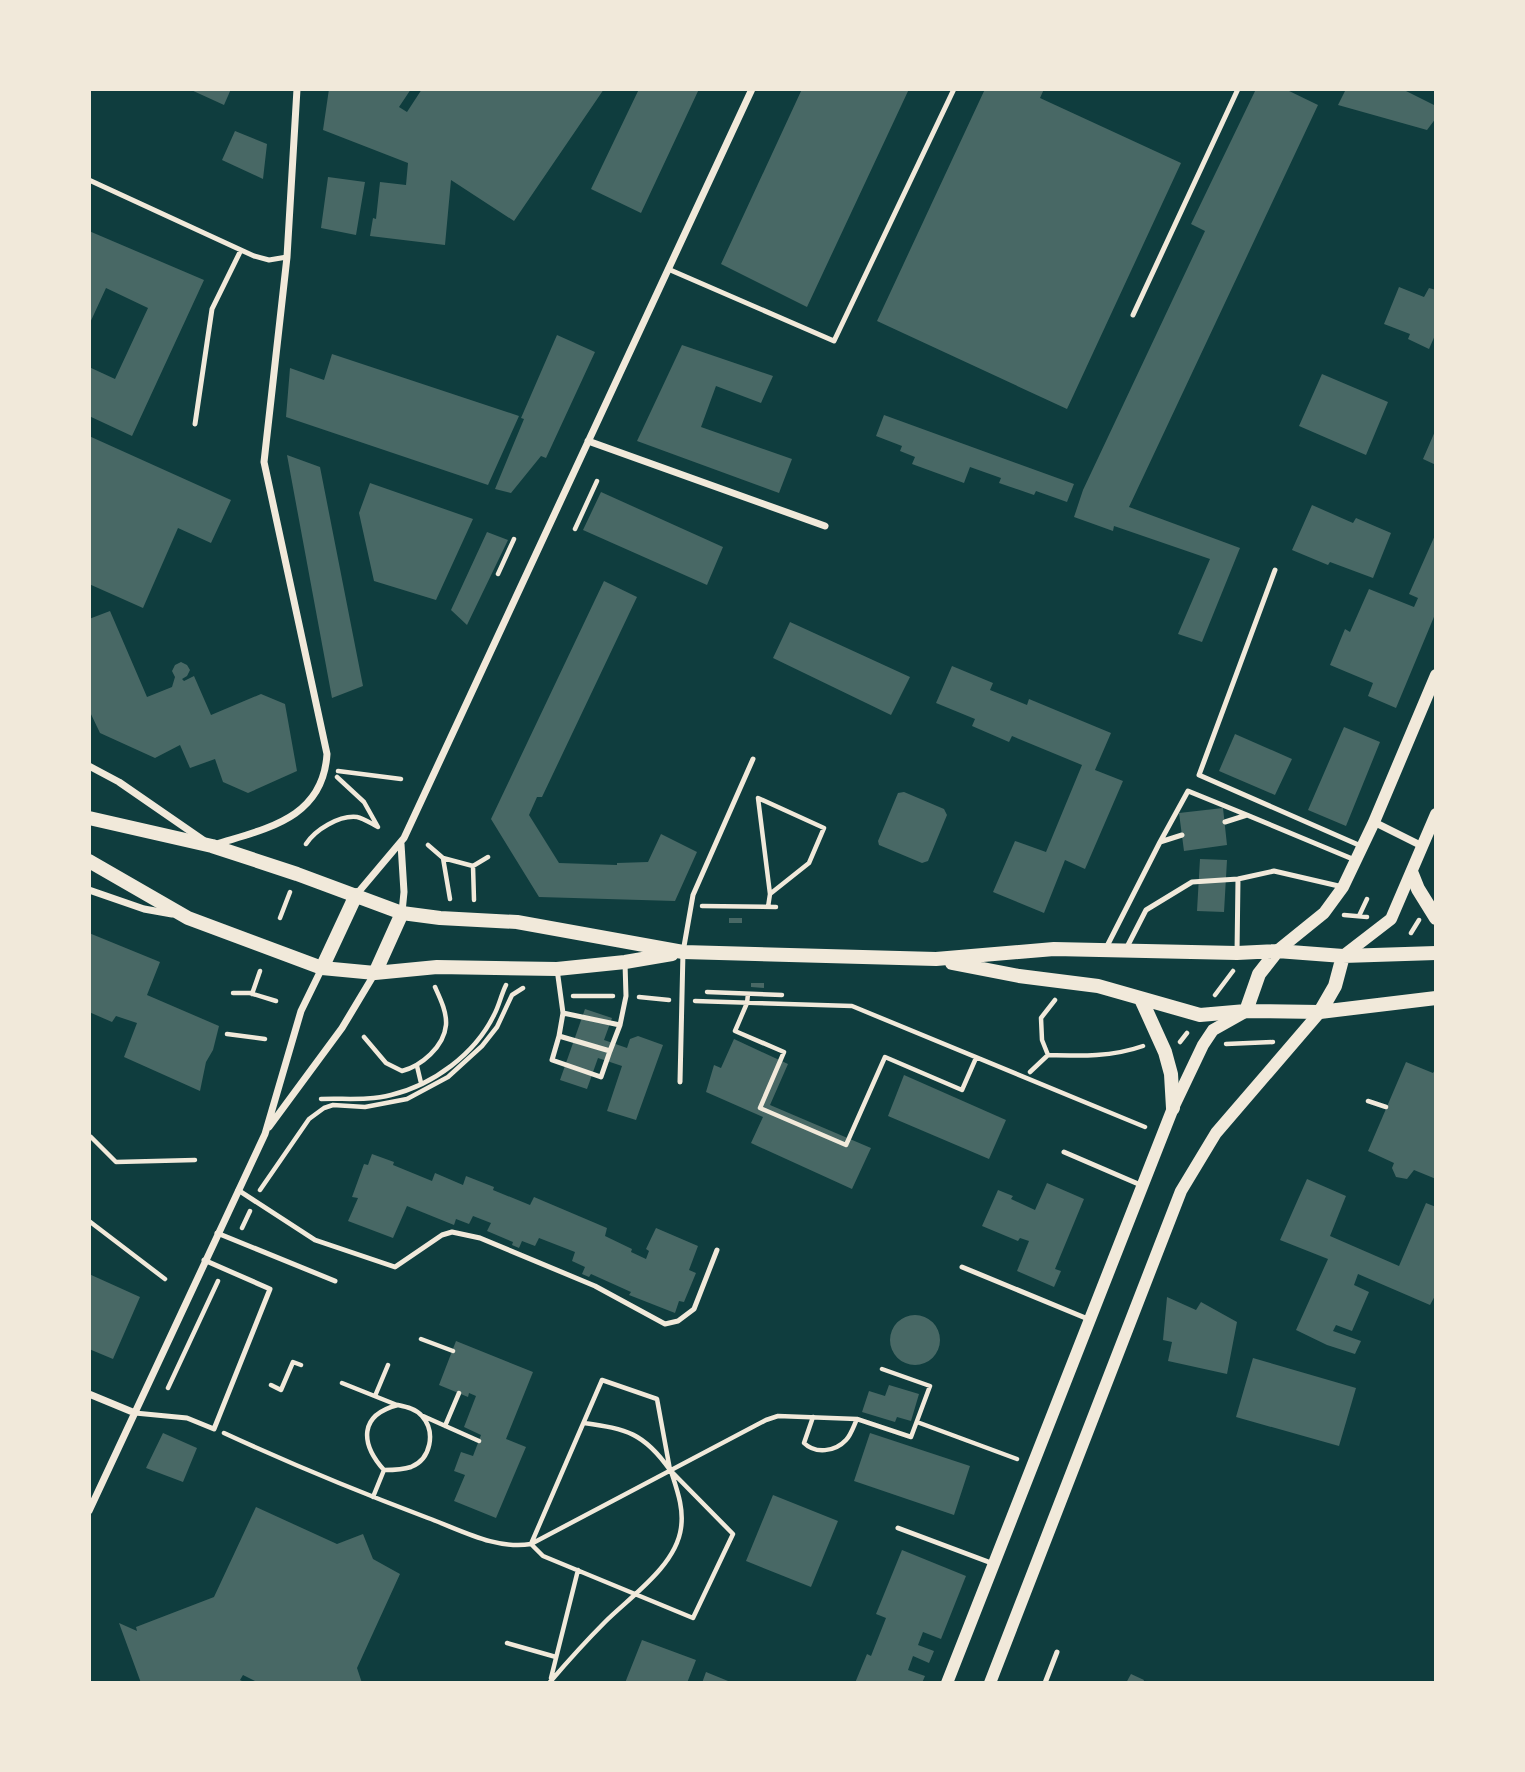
<svg xmlns="http://www.w3.org/2000/svg" width="1525" height="1772" font-family="Literata,serif">
	<style>
		.building { fill: #486865 }
		.lines { fill: none; stroke-linecap: round; stroke-linejoin: round }
		.path { stroke: #f1e9da; stroke-width: 4.5 }
		.service { stroke: #f1e9da; stroke-width: 5 }
		.minor { stroke: #f1e9da; stroke-width: 7 }
		.tertiary { stroke: #f1e9da; stroke-width: 12 }
		.secondary { stroke: #f1e9da; stroke-width: 14 }
	</style>
	<rect width="100%" height="100%" fill="#0f3d3e"/>
	<path class="building" d="M 189,89 L 231,89 L 224,105 Z
		M 329,89 L 411,89 L 399,107 L 407,112 L 422,89 L 604,89 L 514,221 L 451,180 L 445,245 L 370,236 L 373,218 L 376,219 L 380,182 L 406,185 L 408,163 L 323,130 Z
		M 639,89 L 699,89 L 641,213 L 591,189 Z
		M 802,89 L 909,89 L 807,307 L 721,264 Z
		M 985,89 L 1044,89 L 1040,98 L 1181,163 L 1067,409 L 877,321 Z
		M 1256,89 L 1285,89 L 1318,105 L 1129,507 L 1240,548 L 1202,642 L 1178,634 L 1210,559 L 1114,526 L 1113,531 L 1074,517 L 1083,490 L 1205,231 L 1191,224 Z
		M 1346,89 L 1402,89 L 1436,106 L 1436,118 L 1427,130 L 1338,105 Z
		M 235,131 L 267,144 L 263,179 L 222,160 Z
		M 328,177 L 365,182 L 356,235 L 321,228 Z
		M 89,231 L 204,280 L 132,436 L 89,416 L 89,367 L 115,379 L 148,308 L 106,288 L 89,325 Z
		M 1399,287 L 1424,297 L 1429,288 L 1436,290 L 1436,333 L 1429,349 L 1408,339 L 1410,334 L 1384,324 Z
		M 557,335 L 595,352 L 546,458 L 541,456 L 511,493 L 495,489 L 524,419 L 521,418 Z
		M 682,345 L 773,376 L 761,403 L 716,386 L 701,427 L 792,459 L 779,493 L 637,441 Z
		M 332,354 L 519,416 L 488,485 L 286,417 L 290,368 L 324,380 Z
		M 1322,374 L 1388,402 L 1366,455 L 1299,426 Z
		M 884,415 L 1074,484 L 1067,502 L 1036,491 L 1034,495 L 999,483 L 1001,478 L 970,467 L 964,483 L 912,464 L 915,457 L 900,451 L 902,446 L 876,436 Z
		M 1436,429 L 1436,465 L 1423,459 Z
		M 89,436 L 231,500 L 211,543 L 178,528 L 143,608 L 89,584 Z
		M 287,455 L 320,467 L 363,686 L 332,698 Z
		M 370,483 L 473,519 L 436,600 L 374,581 L 359,513 Z
		M 601,492 L 723,547 L 707,585 L 583,530 Z
		M 1312,505 L 1353,523 L 1356,518 L 1391,533 L 1373,578 L 1330,562 L 1328,565 L 1292,550 Z
		M 487,532 L 508,540 L 467,625 L 451,610 Z
		M 1436,533 L 1436,612 L 1396,708 L 1368,696 L 1373,683 L 1330,665 L 1345,629 L 1350,632 L 1369,589 L 1414,607 L 1418,598 L 1409,594 Z
		M 604,581 L 637,597 L 542,797 L 537,797 L 529,815 L 559,863 L 617,865 L 617,863 L 648,862 L 661,834 L 697,852 L 675,901 L 539,897 L 491,819 Z
		M 110,611 L 147,697 L 172,687 L 175,677 L 172,671 L 175,665 L 181,662 L 187,665 L 190,670 L 187,676 L 182,679 L 184,681 L 194,676 L 211,715 L 261,694 L 285,704 L 297,771 L 248,793 L 223,782 L 215,759 L 190,768 L 180,745 L 155,758 L 100,733 L 89,710 L 89,619 Z
		M 790,622 L 910,677 L 891,715 L 773,658 Z
		M 952,666 L 993,683 L 990,690 L 1027,705 L 1029,699 L 1111,733 L 1095,770 L 1123,781 L 1085,869 L 1065,860 L 1044,913 L 993,892 L 1015,841 L 1046,852 L 1082,765 L 1012,736 L 1009,742 L 972,726 L 975,719 L 936,703 Z
		M 1344,727 L 1380,742 L 1346,826 L 1308,810 Z
		M 1235,734 L 1292,759 L 1275,795 L 1219,771 Z
		M 904,792 L 944,809 L 947,815 L 928,861 L 922,863 L 879,845 L 878,841 L 898,793 Z
		M 1223,808 L 1227,845 L 1184,851 L 1179,813 Z
		M 1200,859 L 1227,860 L 1224,912 L 1197,911 Z
		M 729,918 L 742,918 L 742,923 L 729,923 Z
		M 89,933 L 160,962 L 147,995 L 219,1026 L 213,1050 L 206,1062 L 200,1091 L 124,1057 L 137,1023 L 116,1016 L 112,1022 L 89,1012 Z
		M 751,983 L 764,983 L 764,988 L 751,987 Z
		M 585,1009 L 612,1018 L 604,1040 L 627,1048 L 630,1039 L 638,1036 L 663,1045 L 636,1120 L 607,1111 L 622,1066 L 598,1058 L 587,1089 L 560,1080 Z
		M 734,1039 L 788,1064 L 770,1105 L 871,1148 L 852,1189 L 751,1143 L 763,1117 L 706,1092 L 714,1065 L 721,1068 Z
		M 1406,1062 L 1433,1073 L 1436,1068 L 1436,1179 L 1414,1170 L 1407,1179 L 1396,1177 L 1392,1168 L 1394,1163 L 1368,1151 Z
		M 904,1075 L 1006,1120 L 989,1159 L 888,1116 Z
		M 372,1154 L 394,1162 L 393,1165 L 432,1181 L 435,1173 L 463,1185 L 466,1176 L 494,1187 L 493,1190 L 530,1205 L 534,1197 L 607,1228 L 605,1236 L 632,1249 L 631,1252 L 646,1259 L 649,1251 L 646,1249 L 656,1228 L 698,1246 L 689,1270 L 696,1273 L 684,1302 L 679,1301 L 675,1313 L 629,1295 L 631,1292 L 591,1274 L 589,1277 L 582,1274 L 585,1267 L 572,1261 L 575,1252 L 539,1238 L 535,1246 L 522,1241 L 519,1248 L 512,1245 L 513,1242 L 487,1231 L 491,1223 L 473,1216 L 469,1224 L 456,1219 L 454,1225 L 407,1206 L 393,1238 L 348,1221 L 358,1198 L 352,1197 L 364,1164 L 368,1165 Z
		M 1307,1179 L 1346,1196 L 1330,1236 L 1399,1266 L 1426,1203 L 1436,1207 L 1436,1294 L 1430,1305 L 1358,1274 L 1354,1285 L 1369,1292 L 1352,1331 L 1336,1325 L 1333,1331 L 1361,1341 L 1355,1354 L 1327,1345 L 1296,1330 L 1328,1259 L 1280,1240 Z
		M 1047,1183 L 1084,1199 L 1055,1269 L 1061,1271 L 1054,1287 L 1017,1271 L 1029,1241 L 1020,1238 L 1018,1241 L 982,1226 L 998,1190 L 1013,1196 L 1011,1199 L 1035,1210 Z
		M 89,1274 L 140,1297 L 113,1359 L 89,1349 Z
		M 1167,1297 L 1196,1310 L 1201,1302 L 1237,1322 L 1227,1374 L 1168,1361 L 1172,1342 L 1163,1340 Z
		M890 1340a25 25 0 1 1 50 0a25 25 0 1 1-50 0Z
		M 456,1341 L 533,1372 L 506,1439 L 526,1447 L 496,1518 L 454,1501 L 465,1475 L 454,1471 L 461,1452 L 473,1456 L 481,1435 L 464,1427 L 476,1396 L 469,1393 L 468,1397 L 439,1385 Z
		M 1253,1358 L 1356,1388 L 1339,1446 L 1236,1417 Z
		M 889,1385 L 919,1394 L 911,1421 L 897,1417 L 895,1422 L 862,1412 L 869,1391 L 885,1396 Z
		M 163,1433 L 197,1448 L 183,1482 L 146,1468 Z
		M 870,1433 L 970,1466 L 954,1515 L 854,1481 Z
		M 773,1495 L 838,1521 L 811,1587 L 746,1561 Z
		M 256,1507 L 337,1544 L 363,1534 L 373,1559 L 400,1574 L 357,1668 L 362,1683 L 259,1683 L 243,1675 L 240,1680 L 246,1683 L 141,1683 L 119,1623 L 137,1631 L 136,1627 L 214,1597 Z
		M 902,1550 L 966,1576 L 941,1639 L 923,1632 L 918,1645 L 934,1651 L 929,1663 L 913,1656 L 908,1670 L 925,1676 L 922,1683 L 855,1683 L 867,1654 L 871,1656 L 886,1618 L 876,1614 Z
		M 642,1640 L 696,1660 L 687,1683 L 625,1683 Z
		M 706,1672 L 733,1683 L 702,1683 Z
		M 1131,1674 L 1144,1680 L 1143,1683 L 1126,1683 Z"/>
	<g class="lines">
		<path class="path" d="M 575,529 L 597,481
			M 498,574 L 514,539
			M 338,771 L 401,779
			M 306,844 C 315,830 339,815 357,817 C 363,818 372,824 378,827 L 364,802 L 337,777
			M 428,845 L 443,858 L 450,899
			M 443,858 L 473,866 L 488,857
			M 473,866 L 474,900
			M 702,906 L 776,907
			M 768,907 L 770,894 L 809,863 L 824,828 L 758,798 L 770,894
			M 1344,915 L 1367,917
			M 1359,916 L 1367,899
			M 280,918 L 290,892
			M 1411,933 L 1419,920
			M 707,992 L 782,995
			M 233,993 L 250,993 L 276,1001
			M 252,994 L 260,971
			M 748,994 L 747,1003 L 735,1031 L 784,1052 L 760,1108 L 846,1145 L 885,1057 L 962,1090 L 976,1058
			M 1215,995 L 1233,971
			M 573,996 L 613,996
			M 639,997 L 669,1000
			M 695,1001 L 852,1006 L 1145,1127
			M 227,1034 L 265,1039
			M 364,1037 L 386,1063 L 402,1071 C 421,1066 444,1047 446,1025 C 447,1012 440,998 435,987
			M 1180,1042 L 1187,1033
			M 1226,1044 L 1273,1042
			M 1048,1055 L 1042,1040 L 1041,1018 L 1055,1000
			M 417,1066 L 421,1083
			M 1030,1072 L 1048,1055 C 1081,1056 1112,1057 1143,1046
			M 321,1099 C 343,1098 369,1101 391,1095 C 433,1085 475,1054 494,1015 C 499,1006 501,995 506,985
			M 1368,1101 L 1386,1107
			M 91,1137 L 116,1162 L 195,1160
			M 260,1190 L 309,1119 L 324,1108 L 333,1105 L 365,1107 L 407,1099 L 448,1077 L 482,1046 L 497,1027 L 512,995 L 523,988
			M 89,1221 L 165,1279
			M 242,1228 L 250,1211
			M 421,1339 L 453,1351
			M 342,1383 L 397,1405
			M 271,1385 L 281,1390 L 293,1362 L 301,1365
			M 168,1388 L 218,1281
			M 375,1396 L 388,1365
			M 398,1405 C 407,1407 416,1409 422,1416 C 436,1432 431,1459 411,1467 C 402,1470 393,1470 384,1470 C 360,1443 359,1415 398,1405 Z
			M 423,1416 L 479,1441
			M 813,1417 L 804,1443 C 815,1454 835,1452 846,1440 C 851,1435 854,1425 857,1419
			M 917,1422 L 1017,1459
			M 584,1423 C 627,1429 644,1433 670,1470 L 657,1399 L 602,1380 L 531,1544 L 543,1556 L 693,1618 L 733,1534 L 670,1470
			M 445,1426 L 459,1393
			M 224,1433 C 291,1464 359,1492 428,1518 C 461,1530 496,1550 531,1544 L 766,1420 L 778,1416 L 857,1419 L 911,1437 L 930,1386 L 882,1369
			M 373,1497 L 384,1470
			M 507,1643 L 556,1657
			M 551,1678 L 578,1570
			M 550,1682 C 568,1661 586,1641 605,1622 C 630,1597 676,1566 681,1528 C 684,1508 677,1490 671,1471"/>
		<path class="service" d="M 89,180 L 254,256 L 269,260 L 287,257
			M 668,269 L 834,341 L 954,89
			M 1133,315 L 1238,89
			M 195,424 L 212,309 L 241,250
			M 1275,570 L 1199,775 L 1361,846
			M 1225,822 L 1247,815 L 1355,860
			M 1160,842 L 1188,791 L 1247,815
			M 1127,947 L 1146,910 L 1192,882 L 1238,879 L 1274,871 L 1343,887
			M 1105,950 L 1160,842 L 1182,835
			M 1237,953 L 1238,879
			M 557,969 L 563,1013 L 620,1025 L 626,996 L 625,963
			M 563,1013 L 559,1036 L 610,1051 L 620,1025
			M 559,1036 L 552,1060 L 601,1077 L 610,1051
			M 680,1082 L 683,952 L 693,895 L 753,759
			M 1064,1152 L 1143,1186
			M 238,1190 L 315,1240 L 395,1267 L 442,1235 L 452,1232 L 480,1238 L 595,1286 L 665,1324 L 678,1321 L 694,1309 L 717,1250
			M 217,1233 L 335,1281
			M 962,1267 L 1088,1319
			M 135,1413 L 187,1418 L 214,1429 L 270,1289 L 204,1260
			M 898,1528 L 994,1564
			M 1045,1683 L 1057,1652"/>
		<path class="minor" d="M 588,441 L 825,526
			M 89,766 L 119,782 L 203,840
			M 1374,822 L 1422,846
			M 217,844 C 268,828 323,818 327,754 L 264,462 L 287,257 L 297,89
			M 401,844 L 404,892 L 402,912
			M 89,890 L 144,909 L 172,914
			M 356,895 L 404,838 L 752,89
			M 269,1127 L 342,1028 L 375,973
			M 89,1394 L 135,1413
			M 89,1511 L 265,1134 L 301,1011 L 322,968"/>
		<path class="tertiary" d="M 1277,951 L 1324,913 L 1343,887 L 1374,822 L 1436,675
			M 1343,956 L 1391,919 L 1436,814
			M 947,1683 L 1173,1108 L 1203,1045 L 1213,1030 L 1245,1012
			M 990,1683 L 1181,1191 L 1216,1133 L 1320,1012"/>
		<path class="secondary" d="M 89,818 L 212,846 L 297,874 L 402,913 L 440,918 L 517,922 L 683,952 L 936,959 L 1054,949 L 1237,953 L 1277,951 L 1343,956 L 1436,953
			M 89,861 L 188,918 L 322,968 L 375,973 L 437,967 L 557,969 L 625,962 L 672,954
			M 1412,874 L 1418,889 L 1436,918
			M 952,963 L 1019,976 L 1098,986 L 1200,1015 L 1246,1011 L 1320,1012 L 1436,998
			M 322,968 L 356,895
			M 375,973 L 402,913
			M 1141,999 L 1165,1052 L 1171,1074 L 1173,1108
			M 1246,1011 L 1259,974 L 1277,951
			M 1320,1012 L 1335,986 L 1343,956"/>
	</g>
	<rect width="1525" height="1772" fill="none" stroke="#f1e9da" stroke-width="182"/>
</svg>
